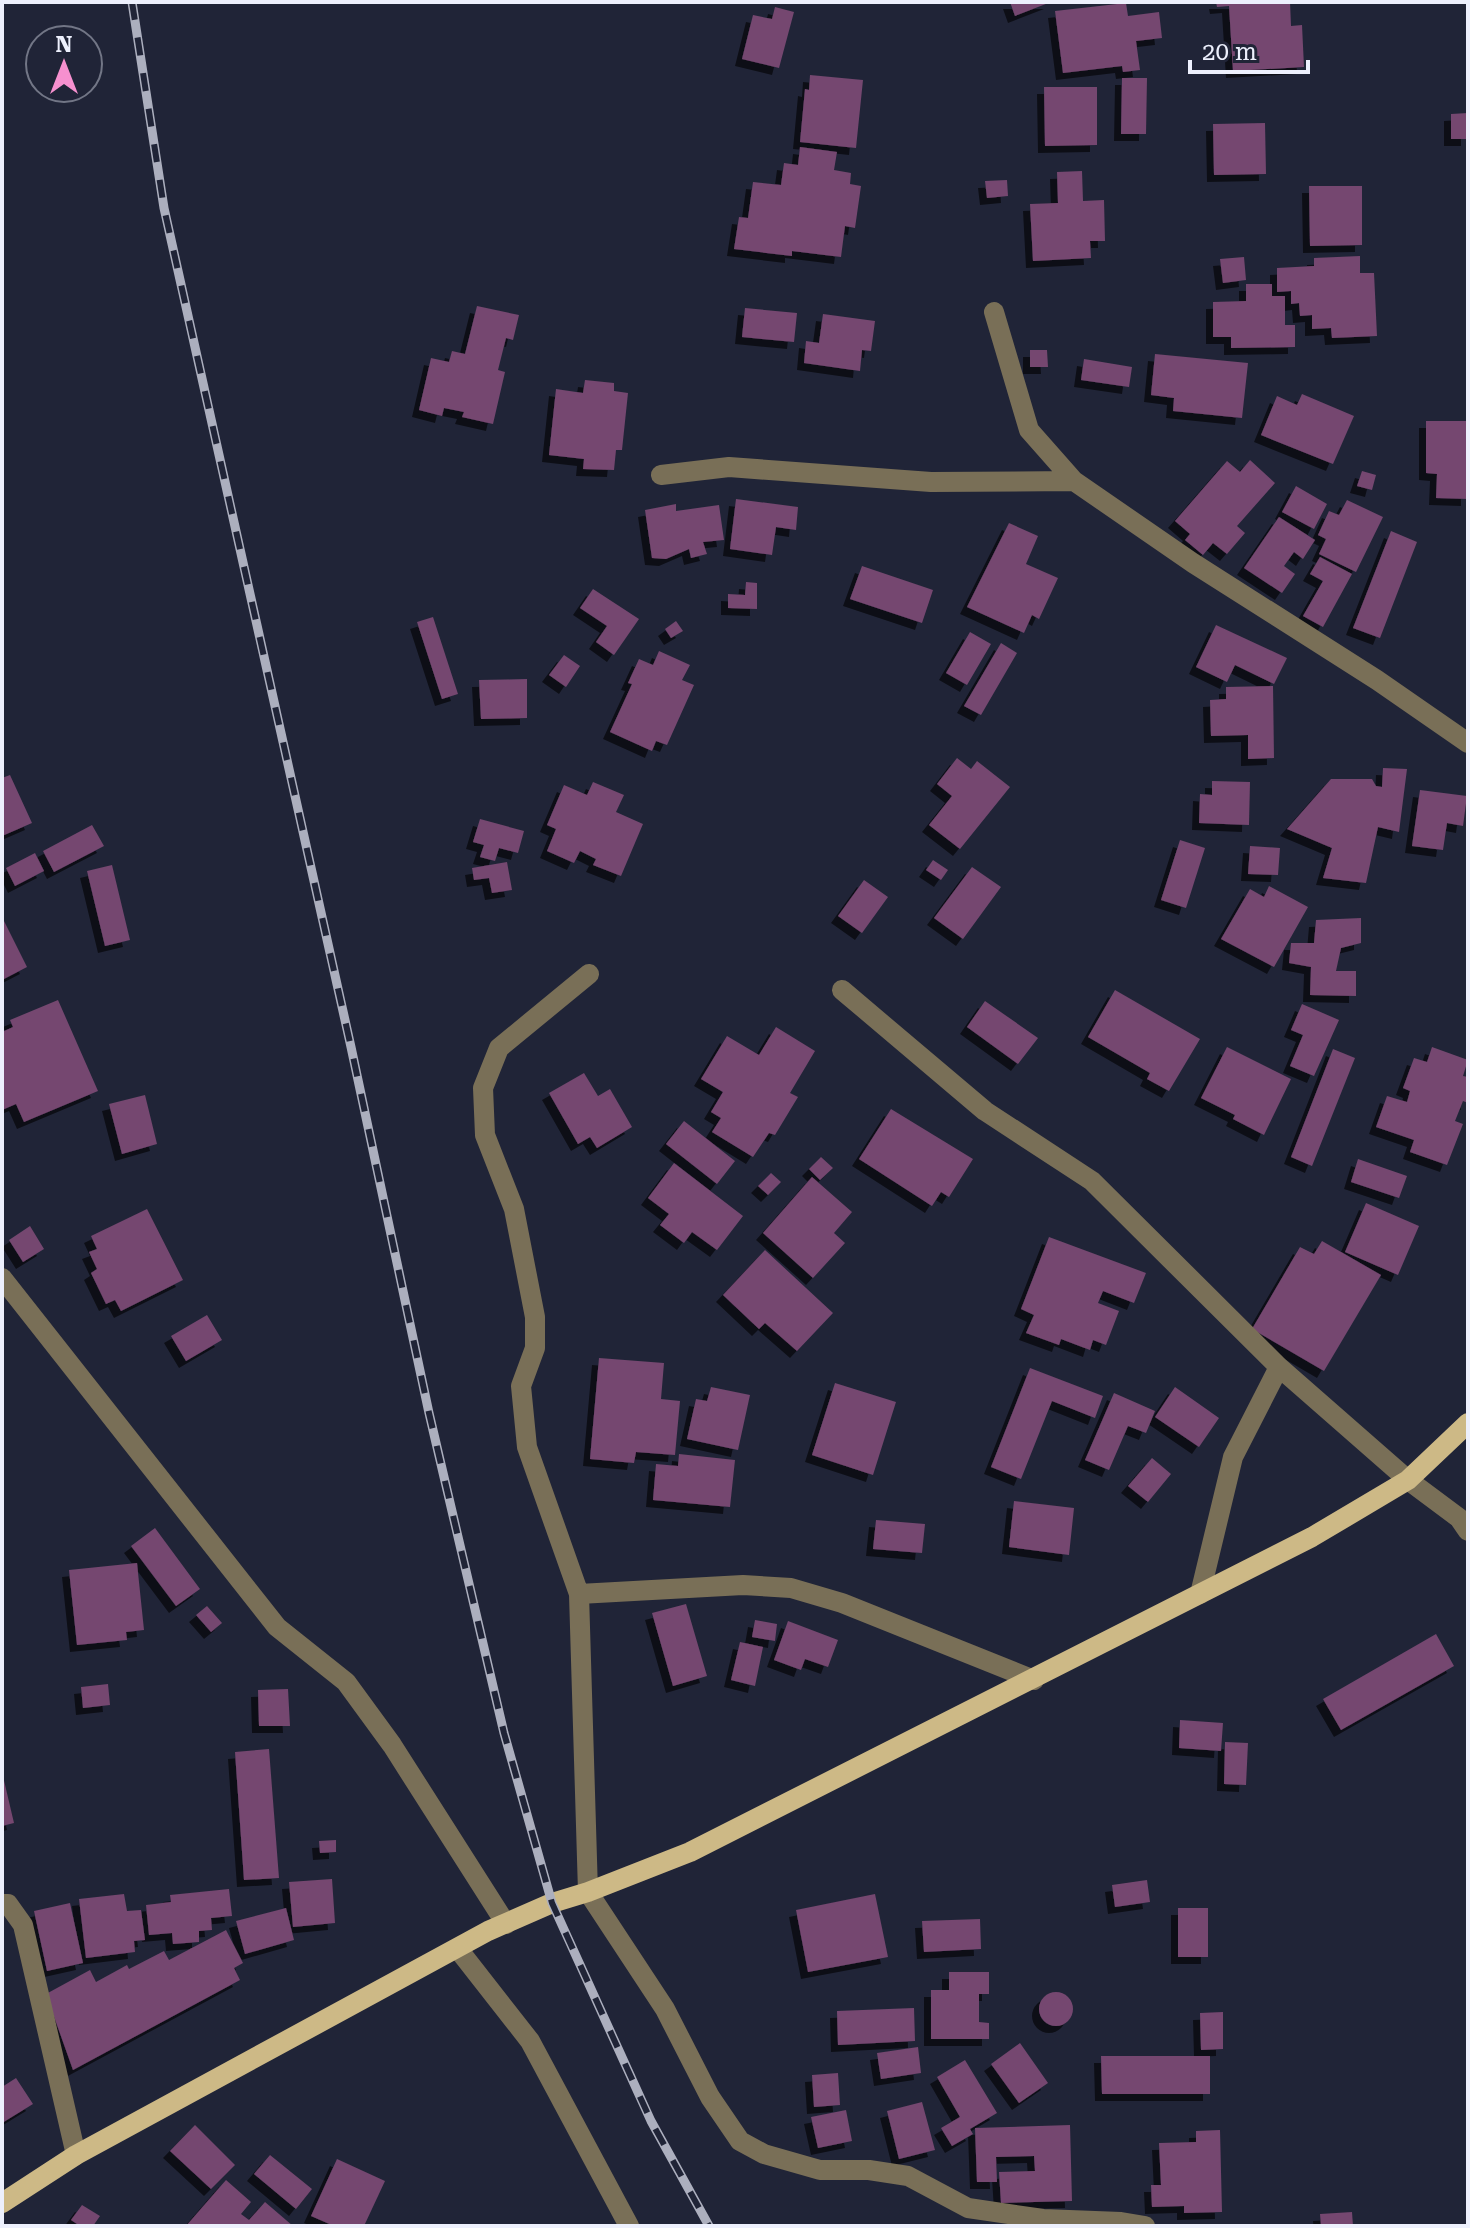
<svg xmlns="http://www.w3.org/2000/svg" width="1470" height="2228" font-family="'Roboto Serif',serif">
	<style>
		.building { fill: #74476f; filter: url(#shadow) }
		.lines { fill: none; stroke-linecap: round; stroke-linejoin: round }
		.minor { stroke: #796f57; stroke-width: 20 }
		.major { stroke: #cdb986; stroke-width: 20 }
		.rail-casing { stroke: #acafbe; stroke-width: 9 }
		.rail { stroke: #202437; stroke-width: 6; stroke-dasharray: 18; stroke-linecap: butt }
	</style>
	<defs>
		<filter id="shadow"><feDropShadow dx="-7" dy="7" stdDeviation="0" flood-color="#0009"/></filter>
	</defs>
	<rect width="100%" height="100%" fill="#202437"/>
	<path class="building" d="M 1010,2 L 1051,2 L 1015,16 Z
		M 1216,2 L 1290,2 L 1291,26 L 1302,25 L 1304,67 L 1233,71 L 1229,6 L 1217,7 Z
		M 1126,3 L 1128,16 L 1159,12 L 1162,38 L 1136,41 L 1140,70 L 1123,72 L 1122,66 L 1063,73 L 1055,11 Z
		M 775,7 L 794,12 L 779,68 L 742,59 L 753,15 L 772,19 Z
		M 810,75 L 863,80 L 856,148 L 800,142 L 805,89 L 809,90 Z
		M 1122,78 L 1147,78 L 1146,134 L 1121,134 Z
		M 1044,87 L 1097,87 L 1097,145 L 1045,146 Z
		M 1468,113 L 1468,139 L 1451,139 L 1451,114 Z
		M 1265,123 L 1266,174 L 1214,175 L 1213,124 Z
		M 800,147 L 837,152 L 834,170 L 851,173 L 850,184 L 861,186 L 855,228 L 845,226 L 841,257 L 792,251 L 792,256 L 734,249 L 739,217 L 748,218 L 753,182 L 781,185 L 784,163 L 798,165 Z
		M 1082,171 L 1083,201 L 1104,200 L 1105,241 L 1090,241 L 1091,258 L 1033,261 L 1030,204 L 1058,203 L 1057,172 Z
		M 1007,180 L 1008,196 L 987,198 L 985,181 Z
		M 1309,186 L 1362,186 L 1362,245 L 1310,246 Z
		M 1360,256 L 1360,273 L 1374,273 L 1377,336 L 1332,338 L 1331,328 L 1312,329 L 1312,315 L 1300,316 L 1299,303 L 1291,304 L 1291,291 L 1277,292 L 1277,268 L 1314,266 L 1314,258 Z
		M 1244,257 L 1246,280 L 1223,283 L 1220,259 Z
		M 1246,284 L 1272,284 L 1272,296 L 1285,296 L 1285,325 L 1295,325 L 1295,347 L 1231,348 L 1231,337 L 1213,337 L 1213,302 L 1246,301 Z
		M 477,306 L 519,315 L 513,340 L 506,338 L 498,370 L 505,372 L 493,424 L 462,417 L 464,412 L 444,408 L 442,416 L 419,410 L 431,358 L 449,362 L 452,351 L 465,354 Z
		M 745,308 L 797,313 L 794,342 L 742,337 Z
		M 823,314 L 875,321 L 871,351 L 862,350 L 860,371 L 804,363 L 806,341 L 819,343 Z
		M 1030,350 L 1047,350 L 1048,367 L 1030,367 Z
		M 1155,354 L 1248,363 L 1242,418 L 1173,411 L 1174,398 L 1151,395 Z
		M 1084,359 L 1132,367 L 1129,387 L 1081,380 Z
		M 585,380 L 614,383 L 614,391 L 628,393 L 622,450 L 616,450 L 614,470 L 583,469 L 584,459 L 549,455 L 556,389 L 583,393 Z
		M 1302,394 L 1354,416 L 1333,464 L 1261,435 L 1277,396 L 1297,405 Z
		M 1426,421 L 1468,421 L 1468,499 L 1436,498 L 1437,474 L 1426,473 Z
		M 1250,460 L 1275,483 L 1237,526 L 1245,533 L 1227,554 L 1213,543 L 1203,555 L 1185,540 L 1190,534 L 1175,521 L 1227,461 L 1240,472 Z
		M 1362,471 L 1376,475 L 1372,490 L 1357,486 Z
		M 1296,486 L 1327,504 L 1314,529 L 1282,512 Z
		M 736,499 L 798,507 L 796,530 L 776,527 L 772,555 L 730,549 Z
		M 1347,500 L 1383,517 L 1356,572 L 1319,554 L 1326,539 L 1318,535 L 1329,511 L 1339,515 Z
		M 676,504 L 676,511 L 719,505 L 724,540 L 703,542 L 707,554 L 691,558 L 689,549 L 666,559 L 652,558 L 645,510 Z
		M 1279,517 L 1315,540 L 1303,559 L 1294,552 L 1284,566 L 1295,574 L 1282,593 L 1244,568 Z
		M 1009,523 L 1038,536 L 1026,564 L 1058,578 L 1039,619 L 1032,615 L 1024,633 L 967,607 Z
		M 1391,531 L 1417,542 L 1380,638 L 1353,628 Z
		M 1320,557 L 1352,574 L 1323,627 L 1303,616 L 1323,581 L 1310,574 Z
		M 862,566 L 933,590 L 922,623 L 850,599 Z
		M 746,582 L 757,583 L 757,609 L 728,608 L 728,594 L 745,595 Z
		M 593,589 L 639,619 L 614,655 L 596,642 L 607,626 L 580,608 Z
		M 433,617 L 458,694 L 442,699 L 417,622 Z
		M 676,621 L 683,631 L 671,638 L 665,629 Z
		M 1216,625 L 1287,658 L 1274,684 L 1235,665 L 1227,682 L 1196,667 Z
		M 970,632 L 991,644 L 967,685 L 946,673 Z
		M 1001,643 L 1017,653 L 981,715 L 964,706 Z
		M 659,651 L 690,665 L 682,680 L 694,685 L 667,745 L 656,741 L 652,751 L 610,732 L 632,684 L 628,683 L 639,659 L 653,665 Z
		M 564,655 L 580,666 L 566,687 L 549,675 Z
		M 527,679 L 527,718 L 481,719 L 479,680 Z
		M 1273,686 L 1274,758 L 1248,759 L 1248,735 L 1211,736 L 1210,700 L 1226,699 L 1226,687 Z
		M 957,758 L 971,769 L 977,761 L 1010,787 L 960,849 L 929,825 L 952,796 L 937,784 Z
		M 1383,768 L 1407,769 L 1399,832 L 1378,827 L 1366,883 L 1323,878 L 1332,848 L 1287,829 L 1331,779 L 1372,779 L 1376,786 L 1382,787 Z
		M 10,775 L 32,823 L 2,836 L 2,778 Z
		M 1212,781 L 1250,782 L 1249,825 L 1199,823 L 1200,794 L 1212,795 Z
		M 593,782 L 624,795 L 616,812 L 643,824 L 621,876 L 593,865 L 596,859 L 580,851 L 574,863 L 547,851 L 556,829 L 547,825 L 564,785 L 587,795 Z
		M 1420,790 L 1467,796 L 1463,826 L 1447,823 L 1443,850 L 1412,846 Z
		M 480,819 L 524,831 L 518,853 L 499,848 L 495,861 L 480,857 L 484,845 L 473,842 Z
		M 92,825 L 104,846 L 54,872 L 43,851 Z
		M 1180,840 L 1205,848 L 1186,908 L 1161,900 Z
		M 1250,846 L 1280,848 L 1278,875 L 1248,874 Z
		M 35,853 L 44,871 L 15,886 L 6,868 Z
		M 933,860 L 948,870 L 941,880 L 926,870 Z
		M 507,862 L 512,890 L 492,893 L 489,878 L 474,880 L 472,868 Z
		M 112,865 L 130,940 L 105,946 L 87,871 Z
		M 972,867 L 1001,887 L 963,939 L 934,918 Z
		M 864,880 L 888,897 L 862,933 L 838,916 Z
		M 1269,886 L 1308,907 L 1274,967 L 1221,939 L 1250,889 L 1264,897 Z
		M 2,917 L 27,967 L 2,980 Z
		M 1361,918 L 1361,943 L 1341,948 L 1336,971 L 1356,971 L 1356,996 L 1310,995 L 1311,967 L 1289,963 L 1291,943 L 1314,943 L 1316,920 Z
		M 1115,990 L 1200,1039 L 1169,1091 L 1147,1079 L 1150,1073 L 1088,1037 Z
		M 58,1000 L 98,1091 L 24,1122 L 16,1104 L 2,1110 L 2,1032 L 13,1027 L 10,1020 Z
		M 985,1001 L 1038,1038 L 1018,1064 L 967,1027 Z
		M 1302,1004 L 1339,1020 L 1314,1076 L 1290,1066 L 1303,1035 L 1291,1030 Z
		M 776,1027 L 815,1051 L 790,1093 L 798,1097 L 775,1135 L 769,1133 L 753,1157 L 712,1132 L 721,1118 L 711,1112 L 723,1092 L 701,1079 L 727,1036 L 759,1055 Z
		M 1227,1047 L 1291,1079 L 1264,1135 L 1233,1119 L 1235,1115 L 1201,1098 Z
		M 1432,1047 L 1468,1060 L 1463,1076 L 1468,1077 L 1468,1103 L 1463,1101 L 1455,1121 L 1463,1124 L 1447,1165 L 1410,1152 L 1414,1140 L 1376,1127 L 1387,1096 L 1407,1102 L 1410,1091 L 1403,1088 L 1414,1058 L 1427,1062 Z
		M 1333,1049 L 1355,1058 L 1312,1166 L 1291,1157 Z
		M 584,1073 L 598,1096 L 610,1089 L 632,1127 L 597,1148 L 590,1137 L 578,1144 L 549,1093 Z
		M 145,1095 L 157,1144 L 122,1154 L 109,1104 Z
		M 891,1109 L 973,1159 L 949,1197 L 941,1192 L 932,1206 L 859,1159 Z
		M 684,1121 L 735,1161 L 717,1184 L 666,1144 Z
		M 821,1157 L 833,1168 L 820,1180 L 809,1169 Z
		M 1358,1159 L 1407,1176 L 1399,1198 L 1351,1182 Z
		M 674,1163 L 743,1216 L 717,1250 L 692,1232 L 684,1243 L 660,1225 L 669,1214 L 648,1198 Z
		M 771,1173 L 781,1182 L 768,1195 L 758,1186 Z
		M 812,1177 L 852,1212 L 834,1233 L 845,1243 L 813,1278 L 763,1233 Z
		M 1366,1203 L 1419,1226 L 1398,1275 L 1345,1252 Z
		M 147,1209 L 183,1280 L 121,1311 L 115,1300 L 106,1304 L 91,1273 L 97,1269 L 89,1252 L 97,1249 L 91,1236 Z
		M 30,1226 L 44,1249 L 23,1262 L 9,1240 Z
		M 1049,1237 L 1146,1273 L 1134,1303 L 1103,1291 L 1098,1303 L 1119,1311 L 1106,1345 L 1093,1340 L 1090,1350 L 1061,1339 L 1059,1345 L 1026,1333 L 1034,1315 L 1021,1309 Z
		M 1322,1241 L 1381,1275 L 1324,1371 L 1252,1329 L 1300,1247 L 1314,1254 Z
		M 765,1250 L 833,1313 L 797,1351 L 765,1323 L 759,1329 L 723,1295 Z
		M 207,1315 L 222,1340 L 186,1361 L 171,1336 Z
		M 599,1358 L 664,1363 L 661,1399 L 680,1401 L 675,1455 L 636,1452 L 634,1463 L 590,1459 Z
		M 1030,1368 L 1103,1396 L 1095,1418 L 1052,1401 L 1021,1479 L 991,1467 Z
		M 835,1383 L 896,1402 L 873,1475 L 812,1455 Z
		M 711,1387 L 750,1395 L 738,1450 L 687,1439 L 696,1399 L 707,1401 Z
		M 1175,1387 L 1219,1418 L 1199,1447 L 1155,1417 Z
		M 1114,1393 L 1155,1411 L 1146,1433 L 1128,1426 L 1109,1470 L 1085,1460 Z
		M 679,1454 L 735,1460 L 730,1507 L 653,1500 L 656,1464 L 678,1466 Z
		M 1152,1458 L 1171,1474 L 1148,1502 L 1128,1486 Z
		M 1014,1501 L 1074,1508 L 1069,1555 L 1009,1547 Z
		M 876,1520 L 925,1524 L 922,1553 L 873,1549 Z
		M 155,1528 L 200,1589 L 176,1606 L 131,1546 Z
		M 137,1563 L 144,1630 L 126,1632 L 127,1640 L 77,1645 L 69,1570 Z
		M 686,1604 L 707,1676 L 673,1686 L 652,1613 Z
		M 207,1606 L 222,1623 L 211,1632 L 196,1615 Z
		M 755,1620 L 777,1624 L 775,1641 L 752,1637 Z
		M 788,1621 L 838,1640 L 828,1667 L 805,1659 L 801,1670 L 774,1660 Z
		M 1436,1634 L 1454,1666 L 1341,1730 L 1323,1699 Z
		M 740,1642 L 763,1647 L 755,1686 L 731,1680 Z
		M 108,1684 L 110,1705 L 83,1708 L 81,1687 Z
		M 288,1689 L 290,1726 L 259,1726 L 258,1690 Z
		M 1180,1720 L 1223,1723 L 1221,1751 L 1179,1748 Z
		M 1225,1742 L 1248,1743 L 1246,1785 L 1224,1784 Z
		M 269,1749 L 279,1878 L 244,1880 L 235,1752 Z
		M 2,1772 L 14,1823 L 2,1826 Z
		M 336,1840 L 336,1852 L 320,1853 L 319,1841 Z
		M 332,1879 L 335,1923 L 293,1927 L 289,1882 Z
		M 1147,1880 L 1150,1902 L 1115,1907 L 1112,1885 Z
		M 229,1889 L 232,1916 L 211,1918 L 212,1930 L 199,1931 L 199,1942 L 173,1944 L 172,1933 L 149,1935 L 146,1905 L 171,1902 L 170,1895 Z
		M 124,1894 L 127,1911 L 141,1910 L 145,1940 L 134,1941 L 135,1952 L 86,1958 L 79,1899 Z
		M 875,1894 L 888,1957 L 808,1972 L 796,1910 Z
		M 70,1903 L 83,1963 L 47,1971 L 34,1911 Z
		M 286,1908 L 294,1940 L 245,1954 L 236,1921 Z
		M 1178,1908 L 1208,1908 L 1208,1957 L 1178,1957 Z
		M 980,1919 L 981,1949 L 924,1952 L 922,1921 Z
		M 226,1930 L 243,1963 L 234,1968 L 240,1980 L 73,2070 L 46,1994 L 90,1970 L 96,1982 L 127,1965 L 129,1969 L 164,1951 L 169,1960 Z
		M 949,1972 L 989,1972 L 989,1994 L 979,1994 L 979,2022 L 989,2023 L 989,2039 L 931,2039 L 931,1990 L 949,1990 Z
		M1039 2009a17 17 0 1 1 34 0a17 17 0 1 1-34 0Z
		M 914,2008 L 915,2041 L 838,2045 L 837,2011 Z
		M 1223,2012 L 1223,2049 L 1201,2050 L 1200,2013 Z
		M 1020,2043 L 1048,2083 L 1019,2103 L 991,2064 Z
		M 918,2047 L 921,2073 L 881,2079 L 877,2053 Z
		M 1101,2056 L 1210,2056 L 1210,2094 L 1102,2094 Z
		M 965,2060 L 997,2113 L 970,2129 L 973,2134 L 952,2146 L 941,2128 L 960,2117 L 937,2077 Z
		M 838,2073 L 840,2105 L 814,2107 L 812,2075 Z
		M 16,2078 L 33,2104 L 2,2123 L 2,2087 Z
		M 922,2102 L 935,2150 L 899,2159 L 887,2111 Z
		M 846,2110 L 852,2141 L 818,2148 L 811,2117 Z
		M 195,2125 L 235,2165 L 211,2189 L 170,2151 Z
		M 1070,2125 L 1072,2201 L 1001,2203 L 999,2172 L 1035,2171 L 1034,2156 L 996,2157 L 997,2182 L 977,2182 L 975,2128 Z
		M 1220,2130 L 1222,2212 L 1184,2213 L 1184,2206 L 1152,2207 L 1151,2185 L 1161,2185 L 1159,2143 L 1196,2142 L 1196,2131 Z
		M 270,2155 L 312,2189 L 296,2209 L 254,2174 Z
		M 337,2159 L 385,2181 L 364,2226 L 334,2226 L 311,2216 Z
		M 226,2180 L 251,2202 L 241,2214 L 249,2220 L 265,2202 L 293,2226 L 186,2226 Z
		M 82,2205 L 100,2216 L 93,2226 L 80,2226 L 71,2220 Z
		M 1352,2212 L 1353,2226 L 1321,2226 L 1320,2214 Z"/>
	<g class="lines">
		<path class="minor" d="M 994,312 L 1029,430 L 1074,481
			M 661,475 L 729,467 L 931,482 L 1074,481 L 1193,563 L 1377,680 L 1468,743
			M 589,974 L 499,1048 L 483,1088 L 485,1135 L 514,1209 L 535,1317 L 535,1348 L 521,1386 L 527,1447 L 579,1594 L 588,1892 L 665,2009 L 710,2097 L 740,2141 L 764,2154 L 820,2170 L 869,2170 L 908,2176 L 968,2208 L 1043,2219 L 1121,2222 L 1145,2226
			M 842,990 L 985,1111 L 1092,1181 L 1279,1367 L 1408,1480 L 1459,1518 L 1468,1531
			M 2,1278 L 277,1627 L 346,1682 L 392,1745 L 506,1924
			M 579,1594 L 743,1585 L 791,1588 L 842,1603 L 1034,1680
			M 1200,1594 L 1233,1457 L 1279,1367
			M 2,1904 L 8,1904 L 23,1925 L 76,2155
			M 458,1949 L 530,2041 L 629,2226"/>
		<path class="major" d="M 2,2203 L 76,2155 L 488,1931 L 552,1903 L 588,1892 L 690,1852 L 1312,1537 L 1408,1480 L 1468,1423"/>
		<defs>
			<path id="rail" d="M 132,2 L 164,208 L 351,1047 L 429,1413 L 504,1733 L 552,1903 L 651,2121 L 709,2226"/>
		</defs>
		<use href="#rail" class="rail-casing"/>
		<use href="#rail" class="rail"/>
	</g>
	<rect width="1470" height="2228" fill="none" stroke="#edf0fd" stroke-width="8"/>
	<g transform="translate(64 64)"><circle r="38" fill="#202437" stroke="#727686" stroke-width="2"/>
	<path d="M0-6L14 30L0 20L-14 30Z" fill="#f690cf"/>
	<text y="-12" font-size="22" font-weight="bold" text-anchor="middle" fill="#edf0fd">N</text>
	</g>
	<path d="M1190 60v12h118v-12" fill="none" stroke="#edf0fd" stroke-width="4"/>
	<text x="1202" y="60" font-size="24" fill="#edf0fd" stroke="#202437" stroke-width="6" paint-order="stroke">20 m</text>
</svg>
